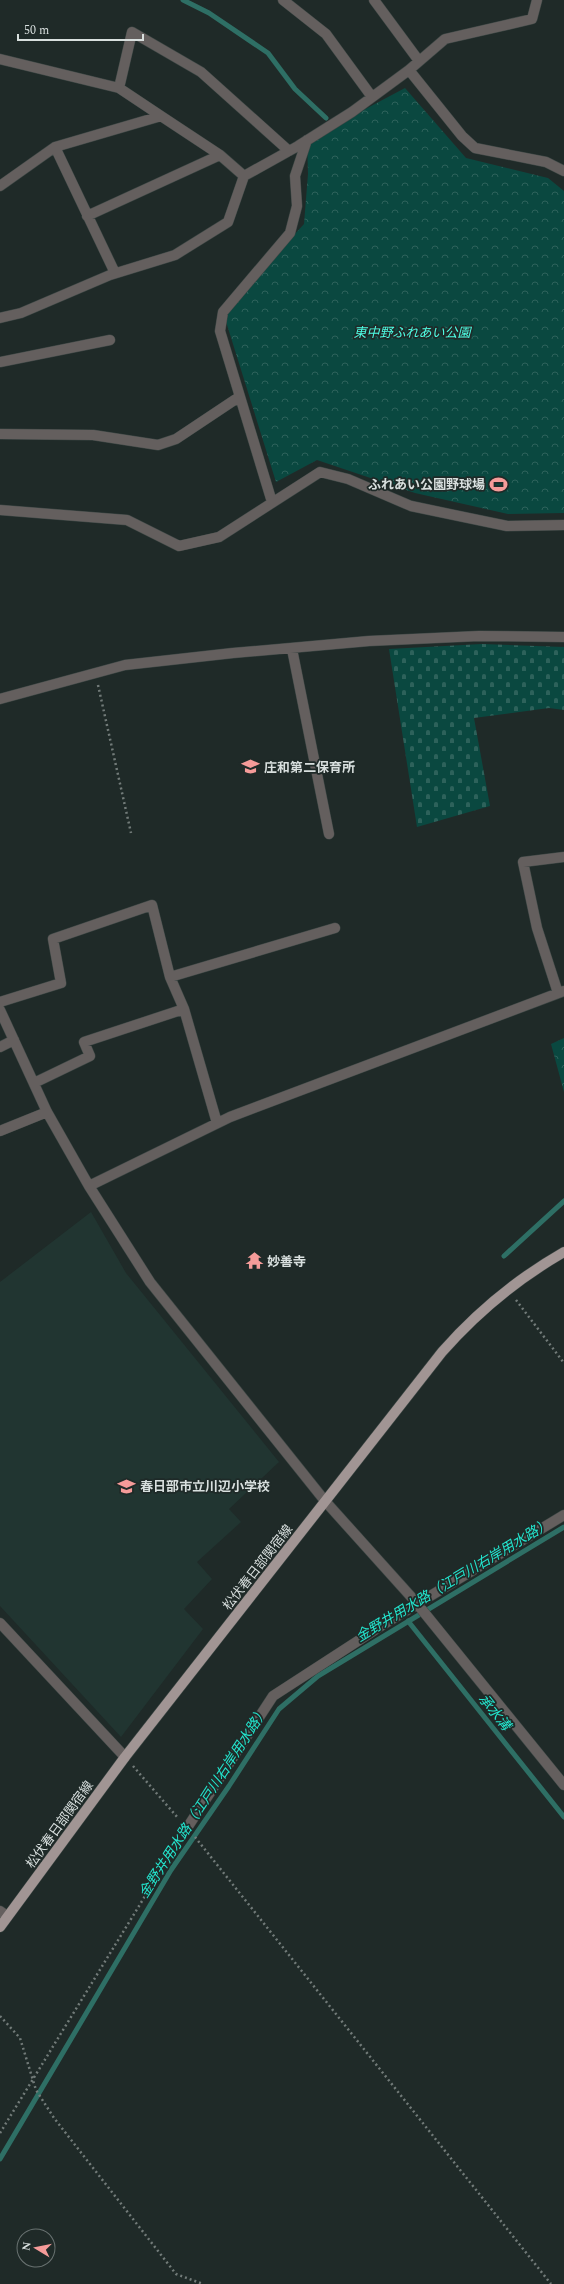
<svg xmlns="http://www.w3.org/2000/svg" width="564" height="2284" font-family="Spectral,'Noto Sans JP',serif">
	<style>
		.built { fill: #213531 }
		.forest { fill: url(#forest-crowns) }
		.cemetery { fill: url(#cemetery-stones) }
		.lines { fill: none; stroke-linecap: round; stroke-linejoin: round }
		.stream { stroke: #2e6f65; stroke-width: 5 }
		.minor-casing { stroke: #3d4745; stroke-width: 11 }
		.major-casing { stroke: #3d4745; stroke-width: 11 }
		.path { stroke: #727b79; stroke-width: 2.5; stroke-dasharray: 2 3; stroke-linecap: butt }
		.minor { stroke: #645f5e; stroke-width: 10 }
		.major { stroke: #a19594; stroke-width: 10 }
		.labels { text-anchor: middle; stroke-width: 3.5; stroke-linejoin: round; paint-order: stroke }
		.park-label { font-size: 13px; font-style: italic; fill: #4efde4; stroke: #1f2a28 }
		.poi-label { font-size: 13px; font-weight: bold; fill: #d8dfde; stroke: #1f2a28; text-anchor: start }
		.street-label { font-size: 13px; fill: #d8dfde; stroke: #1f2a28 }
		.water-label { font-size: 14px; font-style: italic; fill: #23e4cd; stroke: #1f2a28 }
	</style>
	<defs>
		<pattern id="forest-crowns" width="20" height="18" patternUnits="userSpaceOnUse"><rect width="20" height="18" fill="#0a4840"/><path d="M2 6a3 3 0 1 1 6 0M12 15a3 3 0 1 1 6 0" fill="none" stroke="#2d625b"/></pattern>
		<pattern id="cemetery-stones" width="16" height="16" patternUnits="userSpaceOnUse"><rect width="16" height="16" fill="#0a4840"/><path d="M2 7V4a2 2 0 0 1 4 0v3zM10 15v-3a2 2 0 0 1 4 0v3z" fill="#2d625b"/></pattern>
	</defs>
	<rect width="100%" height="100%" fill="#1f2a28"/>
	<path class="built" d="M 91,1212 L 126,1273 L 279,1462 L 229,1509 L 241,1522 L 197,1562 L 212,1579 L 184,1609 L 203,1629 L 121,1737 L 0,1606 L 0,1282 Z"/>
	<path class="forest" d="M 405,88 L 466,158 L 548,178 L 564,191 L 564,513 L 508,514 L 415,493 L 317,460 L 276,482 L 223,312 L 304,224 L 308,174 L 307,140 Z
		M 564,1038 L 564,1092 L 551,1044 Z"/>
	<path class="cemetery" d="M 482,644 L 564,647 L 564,710 L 549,708 L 474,718 L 490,806 L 417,827 L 389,649 Z"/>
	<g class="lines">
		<path class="stream" d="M 183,0 L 209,13 L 268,53 L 295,89 L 326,118
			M 504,1256 L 564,1201
			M 408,1621 L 564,1817
			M 0,2159 L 171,1870 L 229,1786 L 279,1709 L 318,1676 L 564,1527"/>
		<defs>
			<path id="minor" d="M 283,0 L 326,34 L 372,97
				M 374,0 L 419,61
				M 0,59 L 119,88
				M 409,70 L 462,136 L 475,148 L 546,162 L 564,171
				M 161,116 L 119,88 L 132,32 L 201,72 L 289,151
				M 55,147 L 115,273
				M 0,186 L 55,147 L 161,116 L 220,155
				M 87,216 L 220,155 L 244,176
				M 0,318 L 21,313 L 110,275 L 175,255 L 228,222 L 244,176 L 298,146 L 352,112 L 409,70 L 445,39 L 532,19 L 537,0
				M 0,362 L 110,340
				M 0,434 L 93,435 L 158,445 L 176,439 L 239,397
				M 272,502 L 220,331 L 223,312 L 290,233 L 297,206 L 295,176 L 307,140
				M 0,510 L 127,520 L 179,546 L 219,537 L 320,472 L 348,479 L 411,506 L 507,526 L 564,525
				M 292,649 L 329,834
				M 0,699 L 125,665 L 233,653 L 369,641 L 479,636 L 564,637
				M 558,993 L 537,928 L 523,862 L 564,857
				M 0,1002 L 61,983 L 53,939 L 152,905 L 170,977
				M 0,1010 L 47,1112 L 89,1186 L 150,1282 L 325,1501 L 414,1600 L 564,1785
				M 0,1047 L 14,1040
				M 34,1083 L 90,1056 L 84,1042 L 184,1009
				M 217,1123 L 184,1009 L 170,977 L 335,928
				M 0,1131 L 47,1112
				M 89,1186 L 230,1117 L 564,991
				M 0,1623 L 125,1757
				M 187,1828 L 273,1696 L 384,1624 L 564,1515
				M 0,1911 L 7,1916"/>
			<path id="major" d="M 0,1927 L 125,1757 L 442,1352 C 478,1311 517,1279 564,1252"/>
		</defs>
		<use href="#minor" class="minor-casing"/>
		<use href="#major" class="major-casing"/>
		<path class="path" d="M 98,685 L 131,833
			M 516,1300 L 564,1363
			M 133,1766 L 178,1818
			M 195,1837 L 551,2284
			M 0,2016 L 20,2038 L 36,2090 L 54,2118 L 176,2274 L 203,2284
			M 0,2133 L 180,1839"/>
		<use href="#minor" class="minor"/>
		<use href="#major" class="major"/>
	</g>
	<defs>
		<symbol id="stadium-bare" viewBox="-9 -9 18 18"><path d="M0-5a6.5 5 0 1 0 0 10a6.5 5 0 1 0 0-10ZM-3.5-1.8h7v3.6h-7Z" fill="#f59b99" stroke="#1f2a28" stroke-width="2.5" paint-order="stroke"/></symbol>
		<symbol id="school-bare" viewBox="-9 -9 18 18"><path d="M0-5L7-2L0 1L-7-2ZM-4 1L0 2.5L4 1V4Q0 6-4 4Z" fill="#f59b99" stroke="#1f2a28" stroke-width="2.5" paint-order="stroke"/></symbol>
		<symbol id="temple-bare" viewBox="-9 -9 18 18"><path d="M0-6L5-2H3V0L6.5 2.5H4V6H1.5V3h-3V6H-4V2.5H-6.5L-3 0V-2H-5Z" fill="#f59b99" stroke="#1f2a28" stroke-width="2.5" paint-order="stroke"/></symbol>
	</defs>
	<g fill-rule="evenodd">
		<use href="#stadium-bare" x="486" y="472" width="25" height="25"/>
		<use href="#school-bare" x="238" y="754" width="25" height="25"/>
		<use href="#temple-bare" x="242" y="1248" width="25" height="25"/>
		<use href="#school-bare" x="114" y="1474" width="25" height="25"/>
	</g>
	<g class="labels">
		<g class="park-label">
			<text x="412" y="337">東中野ふれあい公園</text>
		</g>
		<g class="poi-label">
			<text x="485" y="489" text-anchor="end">ふれあい公園野球場</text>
			<text x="264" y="772">庄和第二保育所</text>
			<text x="267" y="1266">妙善寺</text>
			<text x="140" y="1491">春日部市立川辺小学校</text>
		</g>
		<g class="street-label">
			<text transform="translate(257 1567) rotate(-52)" y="5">松伏春日部関宿線</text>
			<text transform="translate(59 1824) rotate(-54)" y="5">松伏春日部関宿線</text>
		</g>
		<g class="water-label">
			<text transform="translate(453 1580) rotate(-31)" y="5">金野井用水路（江戸川右岸用水路）</text>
			<text transform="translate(495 1712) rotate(51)" y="5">承水溝</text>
			<text transform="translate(203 1802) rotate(-57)" y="5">金野井用水路（江戸川右岸用水路）</text>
		</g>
	</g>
	<g transform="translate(36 2248) rotate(280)"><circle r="19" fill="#1f2a28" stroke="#697271"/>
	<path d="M0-3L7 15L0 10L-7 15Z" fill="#f59b99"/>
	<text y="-6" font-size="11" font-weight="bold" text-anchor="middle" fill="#d8dfde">N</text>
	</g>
	<path d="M18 34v6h125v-6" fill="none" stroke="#d8dfde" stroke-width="2"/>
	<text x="24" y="34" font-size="12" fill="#d8dfde" stroke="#1f2a28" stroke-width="3" paint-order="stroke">50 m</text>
</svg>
